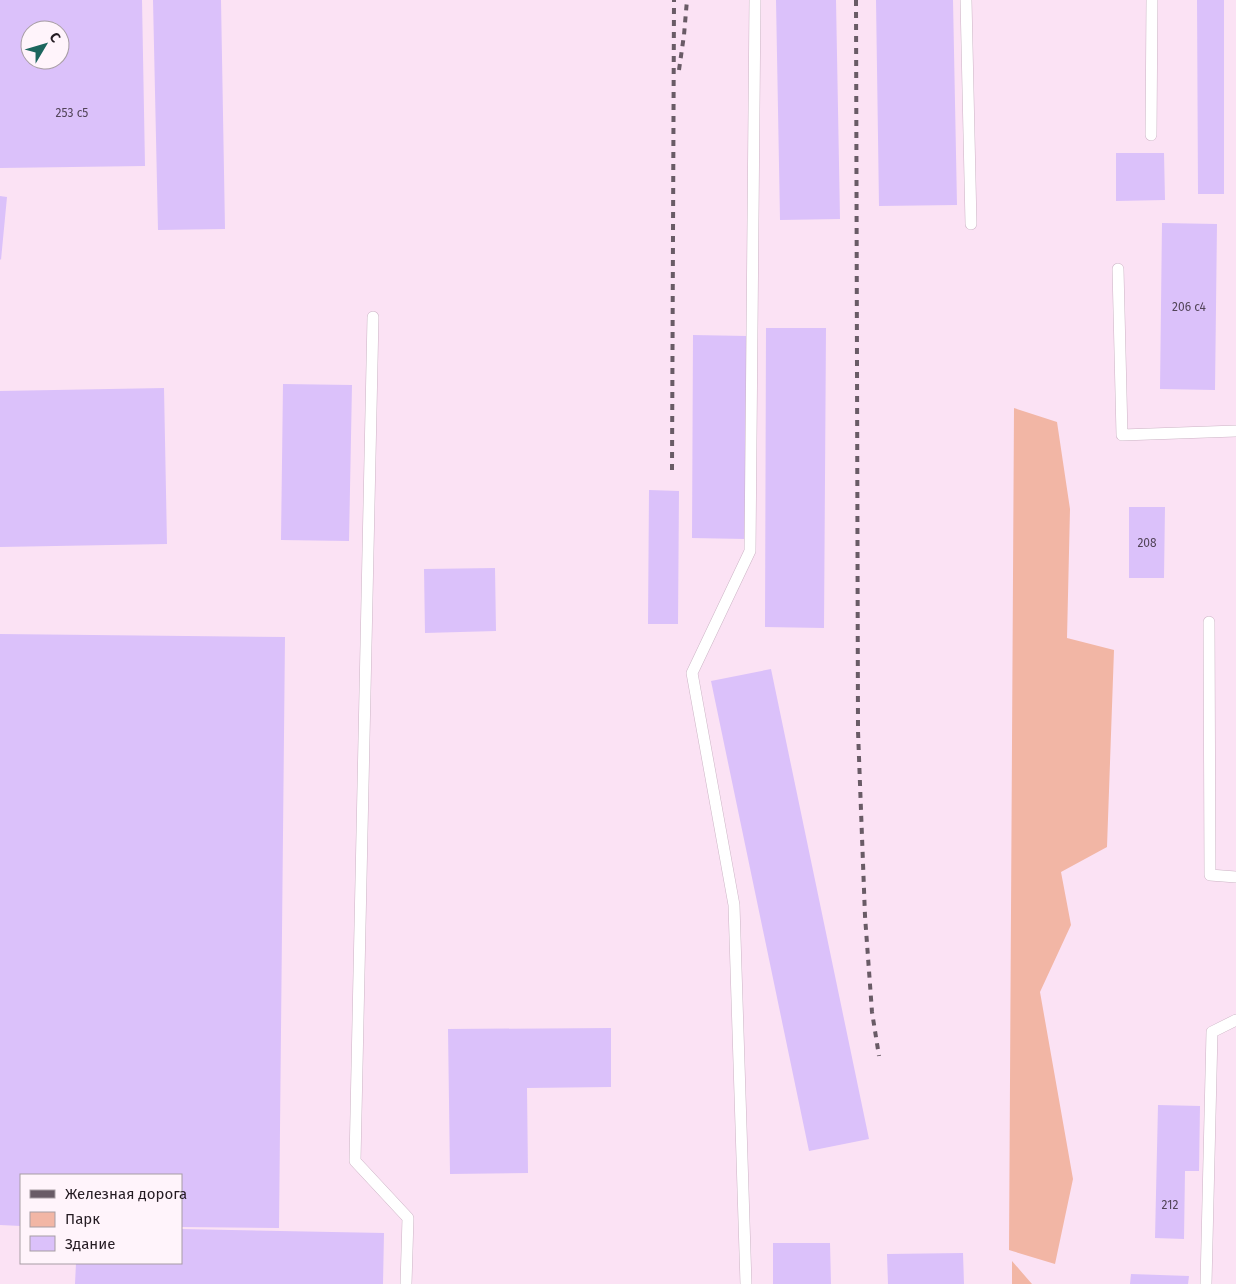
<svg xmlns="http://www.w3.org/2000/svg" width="1236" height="1284" font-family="'Fira Sans',sans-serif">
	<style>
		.green { fill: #f2b6a5 }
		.building { fill: #dbc1fa; fill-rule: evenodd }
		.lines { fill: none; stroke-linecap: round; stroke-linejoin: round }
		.lane-casing { stroke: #ccb4c5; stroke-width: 12 }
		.lane { stroke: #fff; stroke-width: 11 }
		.rail { stroke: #695b66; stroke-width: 4; stroke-dasharray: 6 6; stroke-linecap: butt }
		.labels { text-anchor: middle; stroke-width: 4.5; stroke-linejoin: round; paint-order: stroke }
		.number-label { font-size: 12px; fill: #524458 }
	</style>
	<rect width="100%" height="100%" fill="#fbe2f4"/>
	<path class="green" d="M 1014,408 L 1057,422 L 1070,509 L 1067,638 L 1114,650 L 1107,847 L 1061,872 L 1071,925 L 1040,992 L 1073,1179 L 1055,1264 L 1009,1250 Z
		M 1012,1261 L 1032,1284 L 1012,1284 Z"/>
	<path class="building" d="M 0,0 L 142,0 L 145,166 L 0,168 ZM 30,30 L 60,30 L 60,60 L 30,60 Z
		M 153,0 L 221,0 L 225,229 L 158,230 Z
		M 776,0 L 836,0 L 840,219 L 780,220 Z
		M 876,0 L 953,0 L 957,205 L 879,206 Z
		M 1197,0 L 1224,0 L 1224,194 L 1198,194 Z
		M 1116,153 L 1164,153 L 1165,200 L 1116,201 Z
		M 0,196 L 7,197 L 1,260 L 0,259 Z
		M 1162,223 L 1217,224 L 1215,390 L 1160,389 Z
		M 766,328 L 826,328 L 824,628 L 765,627 Z
		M 693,335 L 747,336 L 746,539 L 692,538 Z
		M 283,384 L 352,385 L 349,541 L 281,540 Z
		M 164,388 L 167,544 L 0,547 L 0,391 Z
		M 649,490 L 679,491 L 678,624 L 648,624 Z
		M 1129,507 L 1165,507 L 1164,578 L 1129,578 Z
		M 495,568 L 496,631 L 425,633 L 424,569 Z
		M 0,634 L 285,637 L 279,1228 L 181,1227 L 181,1175 L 21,1175 L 21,1226 L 0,1225 Z
		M 771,669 L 869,1139 L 809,1151 L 711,681 Z
		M 611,1028 L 611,1087 L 527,1088 L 528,1173 L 450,1174 L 448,1029 Z
		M 1158,1105 L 1200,1106 L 1199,1171 L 1185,1171 L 1184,1239 L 1155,1238 Z
		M 181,1229 L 384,1233 L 383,1284 L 75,1284 L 76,1263 L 181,1263 Z
		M 773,1243 L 830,1243 L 831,1284 L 773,1284 Z
		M 963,1253 L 964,1284 L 888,1284 L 887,1254 Z
		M 1131,1274 L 1189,1276 L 1188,1284 L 1130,1284 Z"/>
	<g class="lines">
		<defs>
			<path id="lane" d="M 966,0 L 971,224
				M 1151,135 L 1152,0
				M 1118,269 L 1122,435 L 1236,431
				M 373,317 L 355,1161 L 408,1218 L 406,1284
				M 1209,622 L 1210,875 L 1236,877
				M 746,1284 L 734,905 L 692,673 L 750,551 L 755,0
				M 1206,1284 L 1212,1032 L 1236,1020"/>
		</defs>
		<use href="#lane" class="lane-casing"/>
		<use href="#lane" class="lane"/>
		<path class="rail" d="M 856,0 L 858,731 L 865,916 L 872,1012 L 879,1056
			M 679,70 L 684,35 L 687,0
			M 672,470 L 674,0"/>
	</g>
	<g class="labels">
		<g class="number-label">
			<text x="72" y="117">253 c5</text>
			<text x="1189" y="311">206 с4</text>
			<text x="1147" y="547">208</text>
			<text x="1170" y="1209">212</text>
		</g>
	</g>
	<rect x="20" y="1174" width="162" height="90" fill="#fff4fb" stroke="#a79da4"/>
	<rect x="30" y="1190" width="25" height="8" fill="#695b66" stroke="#a79da4"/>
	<text x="65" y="1199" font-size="15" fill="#241b22">Железная дорога</text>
	<rect x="30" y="1212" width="25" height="15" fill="#f2b6a5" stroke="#a79da4"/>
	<text x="65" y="1224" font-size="15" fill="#241b22">Парк</text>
	<rect x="30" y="1236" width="25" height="15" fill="#dbc1fa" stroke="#a79da4"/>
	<text x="65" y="1249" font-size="15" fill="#241b22">Здание</text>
	<g transform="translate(45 45) rotate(52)"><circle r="24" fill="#fff4fb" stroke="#a79da4"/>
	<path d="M0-4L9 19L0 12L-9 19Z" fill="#1c665e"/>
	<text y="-8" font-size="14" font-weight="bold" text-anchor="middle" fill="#241b22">С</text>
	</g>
</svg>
